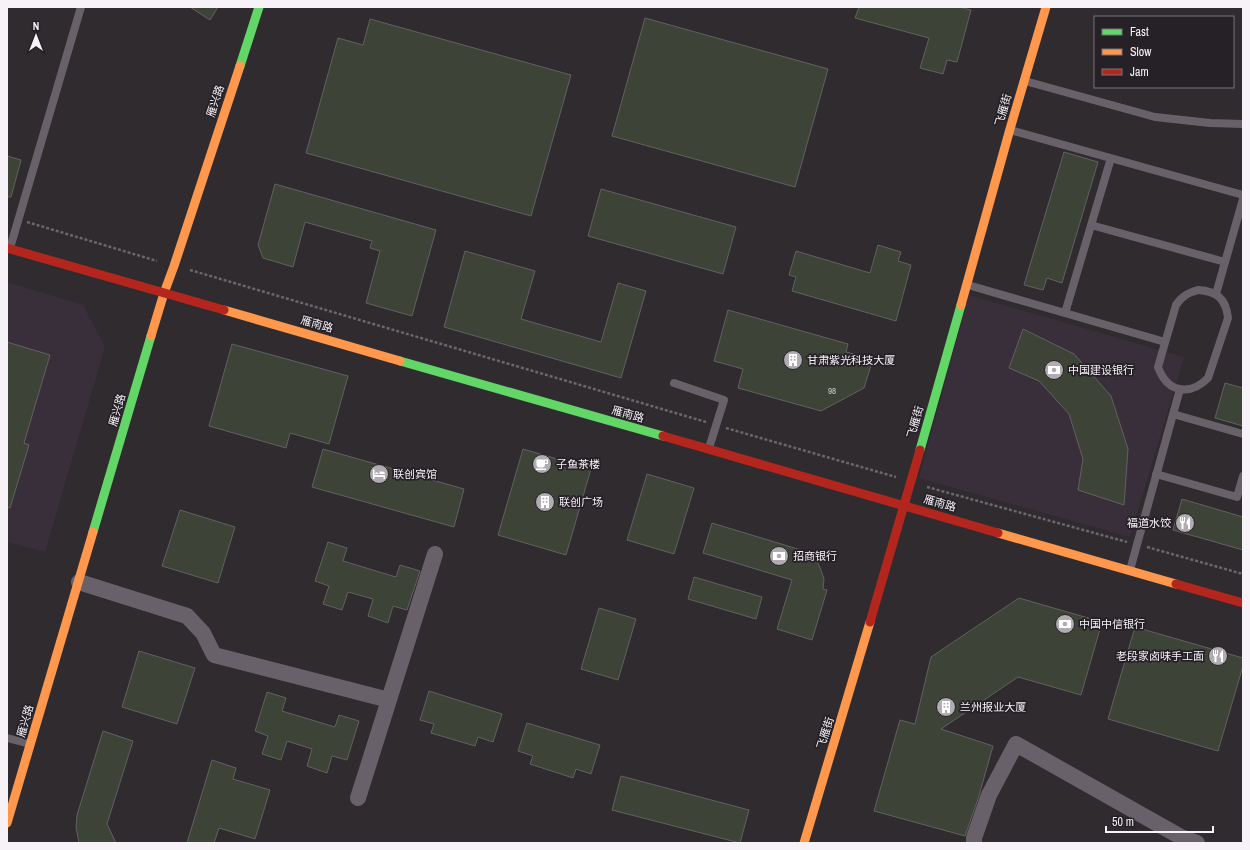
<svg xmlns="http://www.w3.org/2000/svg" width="1250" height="850" font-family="'Archivo Narrow','Noto Sans SC',sans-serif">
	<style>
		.built { fill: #392f3b }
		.building { fill: #3e4337; stroke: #626162 }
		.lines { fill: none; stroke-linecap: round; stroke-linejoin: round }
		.path { stroke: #6a666b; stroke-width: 2.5; stroke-dasharray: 3 2; stroke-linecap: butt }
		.lane { stroke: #69616a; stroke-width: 8 }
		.street { stroke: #69616a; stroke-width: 16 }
		.fast { stroke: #63d668; stroke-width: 9 }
		.slow { stroke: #ff974d; stroke-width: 9 }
		.jam { stroke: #b3261e; stroke-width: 9 }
		.labels { text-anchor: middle; stroke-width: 3.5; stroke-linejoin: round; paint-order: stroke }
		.number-label { font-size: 9px; fill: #c8c6c7 }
		.street-label { font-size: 11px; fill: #f6f2f7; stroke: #262027 }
		.poi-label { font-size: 11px; fill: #f6f2f7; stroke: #262027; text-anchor: start }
	</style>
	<rect width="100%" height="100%" fill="#2f2b2f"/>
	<path class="built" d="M 7,282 L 83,305 L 105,347 L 45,552 L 7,542 Z
		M 969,295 L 1184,357 L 1130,537 L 919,478 Z"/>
	<path class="building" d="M 190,7 L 218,7 L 210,20 Z
		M 859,7 L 959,7 L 971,10 L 957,62 L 947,60 L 943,74 L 920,68 L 929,38 L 855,18 Z
		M 645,18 L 828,69 L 795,187 L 612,136 Z
		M 370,19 L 571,75 L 531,216 L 306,153 L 338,38 L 363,45 Z
		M 1064,152 L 1098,162 L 1062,283 L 1047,278 L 1043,290 L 1024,285 Z
		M 7,156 L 21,160 L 11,197 L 7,197 Z
		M 275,184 L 436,230 L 412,316 L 366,303 L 380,251 L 370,248 L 372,241 L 305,222 L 293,267 L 263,258 L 258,245 Z
		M 601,189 L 736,227 L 723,274 L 588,236 Z
		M 878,245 L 901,252 L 898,261 L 911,265 L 896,321 L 792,291 L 796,277 L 789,275 L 796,251 L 870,273 Z
		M 465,251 L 535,271 L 521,319 L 601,342 L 618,283 L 646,291 L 621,378 L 444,327 Z
		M 728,310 L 848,344 L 846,352 L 873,359 L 864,388 L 821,411 L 738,388 L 743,369 L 714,361 Z
		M 1023,329 L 1074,354 L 1111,396 L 1128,449 L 1124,505 L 1078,490 L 1083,459 L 1069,414 L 1039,381 L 1009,368 Z
		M 7,342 L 50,355 L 24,443 L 29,445 L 10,508 L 7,507 Z
		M 232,344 L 348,376 L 329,444 L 290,433 L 286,448 L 209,426 Z
		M 1225,383 L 1243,388 L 1243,426 L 1215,418 Z
		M 323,449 L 464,489 L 454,527 L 312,487 Z
		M 523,449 L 591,469 L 566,555 L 498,535 Z
		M 647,474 L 694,488 L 674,554 L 627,540 Z
		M 1182,499 L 1243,517 L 1243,550 L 1173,530 Z
		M 180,510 L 235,527 L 218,583 L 162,566 Z
		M 712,523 L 801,550 L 810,554 L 817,561 L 821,570 L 824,579 L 823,589 L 827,590 L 812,640 L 777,629 L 792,580 L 703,553 Z
		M 328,542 L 347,548 L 343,561 L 396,577 L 400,565 L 420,571 L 407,610 L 393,606 L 388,623 L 368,616 L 373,599 L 348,592 L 342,610 L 323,604 L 329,586 L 315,581 Z
		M 694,577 L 762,597 L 756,619 L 688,599 Z
		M 1019,598 L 1102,622 L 1081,695 L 1018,677 L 941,729 L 993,746 L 978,799 L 965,836 L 874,811 L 900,720 L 915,724 L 931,657 Z
		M 599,608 L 636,619 L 618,680 L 581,669 Z
		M 1135,627 L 1243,658 L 1243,666 L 1218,751 L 1108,719 Z
		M 139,651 L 195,668 L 177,724 L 122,707 Z
		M 429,691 L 502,714 L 493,742 L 478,737 L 475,746 L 431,733 L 434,724 L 420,720 Z
		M 267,692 L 286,698 L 282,711 L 335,727 L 339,715 L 359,721 L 347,760 L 332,756 L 327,773 L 307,766 L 312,749 L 287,741 L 281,760 L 262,754 L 268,736 L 255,731 Z
		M 527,723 L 600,745 L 591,774 L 576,769 L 573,778 L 530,764 L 533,756 L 518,751 Z
		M 103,731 L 133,741 L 107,824 L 116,843 L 79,843 L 76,827 L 77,815 Z
		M 212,760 L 236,768 L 233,779 L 270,790 L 255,839 L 219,828 L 214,843 L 187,843 Z
		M 621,776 L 749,810 L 740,843 L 612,810 Z"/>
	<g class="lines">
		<path class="path" d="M 27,222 L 157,261
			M 190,270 L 706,422
			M 726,428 L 896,477
			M 927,487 L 1127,542
			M 1147,547 L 1243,574"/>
		<path class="lane" d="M 1025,81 L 1155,117 L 1210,123 L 1243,124
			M 1010,130 L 1243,195
			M 1091,225 L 1225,262
			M 10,248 L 81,7
			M 968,285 L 1165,342
			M 1198,290 C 1217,291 1226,299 1228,318 L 1208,378 C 1189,397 1167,392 1158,367 L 1176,305 C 1182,296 1188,293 1198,290 Z
			M 1216,294 L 1243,199
			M 1065,313 L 1111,158
			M 674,383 L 724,400 L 709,448
			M 1173,414 L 1243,434
			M 1156,474 L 1237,497 L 1243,476
			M 1130,570 L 1180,389
			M 7,738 L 30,744"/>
		<path class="street" d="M 79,582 L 187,616 L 203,633 L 214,655 L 389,700
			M 358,798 L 435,554
			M 974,843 L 974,838 L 989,795 L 1016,744 L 1181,837 L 1197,843"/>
		<path class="fast" d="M 240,66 L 259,7
			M 400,361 L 663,436
			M 920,450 L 961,305
			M 93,532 L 151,336"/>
		<path class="slow" d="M 961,305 L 1010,129 L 1046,7
			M 224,310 L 400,361
			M 151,336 L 164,293 L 174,266 L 240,66
			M 998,533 L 1176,584
			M 7,823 L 93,532
			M 804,843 L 870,622"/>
		<path class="jam" d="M 7,248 L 224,310
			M 663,436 L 998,533
			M 1176,584 L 1243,603
			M 870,622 L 920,450"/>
	</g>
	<defs>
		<symbol id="building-disc" viewBox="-11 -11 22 22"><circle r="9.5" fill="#b0acb1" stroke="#262027"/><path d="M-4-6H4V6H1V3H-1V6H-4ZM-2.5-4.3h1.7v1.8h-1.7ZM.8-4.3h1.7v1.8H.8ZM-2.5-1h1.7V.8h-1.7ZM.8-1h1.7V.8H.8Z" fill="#fff"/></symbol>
		<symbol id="bank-disc" viewBox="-11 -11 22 22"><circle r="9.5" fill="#b0acb1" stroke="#262027"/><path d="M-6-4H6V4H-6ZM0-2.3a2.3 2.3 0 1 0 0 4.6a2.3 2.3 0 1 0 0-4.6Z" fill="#fff"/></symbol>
		<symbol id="cafe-disc" viewBox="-11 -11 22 22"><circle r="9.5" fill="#b0acb1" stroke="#262027"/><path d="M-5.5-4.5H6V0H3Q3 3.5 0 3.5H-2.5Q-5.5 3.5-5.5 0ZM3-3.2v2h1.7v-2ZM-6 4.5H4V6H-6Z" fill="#fff"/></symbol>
		<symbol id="hotel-disc" viewBox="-11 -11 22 22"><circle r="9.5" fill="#b0acb1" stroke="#262027"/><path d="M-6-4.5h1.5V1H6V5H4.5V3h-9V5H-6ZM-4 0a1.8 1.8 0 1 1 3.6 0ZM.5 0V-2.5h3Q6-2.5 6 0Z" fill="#fff"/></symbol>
		<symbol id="restaurant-disc" viewBox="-11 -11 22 22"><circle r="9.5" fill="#b0acb1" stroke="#262027"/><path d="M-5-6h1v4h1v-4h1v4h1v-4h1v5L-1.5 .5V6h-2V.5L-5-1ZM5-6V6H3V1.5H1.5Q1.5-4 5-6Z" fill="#fff"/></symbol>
	</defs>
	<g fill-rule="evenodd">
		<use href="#building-disc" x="782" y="349" width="22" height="22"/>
		<use href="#bank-disc" x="1043" y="359" width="22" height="22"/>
		<use href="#cafe-disc" x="531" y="453" width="22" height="22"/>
		<use href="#hotel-disc" x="368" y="463" width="22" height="22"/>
		<use href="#building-disc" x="534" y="491" width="22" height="22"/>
		<use href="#restaurant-disc" x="1174" y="512" width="22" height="22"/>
		<use href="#bank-disc" x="768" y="545" width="22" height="22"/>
		<use href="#bank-disc" x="1054" y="613" width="22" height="22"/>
		<use href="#restaurant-disc" x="1207" y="645" width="22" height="22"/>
		<use href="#building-disc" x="935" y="696" width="22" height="22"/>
	</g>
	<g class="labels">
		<g class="number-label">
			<text x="832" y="394">98</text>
		</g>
		<g class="street-label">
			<text transform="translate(215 101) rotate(-72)" y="4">雁兴路</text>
			<text transform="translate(1003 110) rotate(-74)" y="4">飞雁街</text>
			<text transform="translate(317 324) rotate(16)" y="4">雁南路</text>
			<text transform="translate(117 410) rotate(-74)" y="4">雁兴路</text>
			<text transform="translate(628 414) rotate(16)" y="4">雁南路</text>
			<text transform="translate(915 422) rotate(-74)" y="4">飞雁街</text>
			<text transform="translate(940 503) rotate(16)" y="4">雁南路</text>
			<text transform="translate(25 721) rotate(-74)" y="4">雁兴路</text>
			<text transform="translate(825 733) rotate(-73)" y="4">飞雁街</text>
		</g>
		<g class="poi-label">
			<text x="807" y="364">甘肃紫光科技大厦</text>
			<text x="1068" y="374">中国建设银行</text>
			<text x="556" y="468">子鱼茶楼</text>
			<text x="393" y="478">联创宾馆</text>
			<text x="559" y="506">联创广场</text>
			<text x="1171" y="527" text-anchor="end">福道水饺</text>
			<text x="793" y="560">招商银行</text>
			<text x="1079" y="628">中国中信银行</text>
			<text x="1204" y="660" text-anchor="end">老段家卤味手工面</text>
			<text x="960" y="711">兰州报业大厦</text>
		</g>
	</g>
	<rect width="1250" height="850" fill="none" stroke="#f6f2f7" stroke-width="16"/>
	<rect x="1094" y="16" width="140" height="72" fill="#262027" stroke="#79747a"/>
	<rect x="1102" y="29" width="20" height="6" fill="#63d668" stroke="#79747a"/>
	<text x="1130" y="36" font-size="12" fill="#f6f2f7">Fast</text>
	<rect x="1102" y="49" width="20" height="6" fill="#ff974d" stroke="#79747a"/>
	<text x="1130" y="56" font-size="12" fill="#f6f2f7">Slow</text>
	<rect x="1102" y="69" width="20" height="6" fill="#b3261e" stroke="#79747a"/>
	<text x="1130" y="76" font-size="12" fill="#f6f2f7">Jam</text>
	<g transform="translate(36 36)" stroke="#262027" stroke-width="3" paint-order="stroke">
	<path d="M0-3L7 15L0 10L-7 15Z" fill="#f6f2f7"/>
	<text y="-6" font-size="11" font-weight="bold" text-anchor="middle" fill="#f6f2f7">N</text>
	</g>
	<path d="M1106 826v6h107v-6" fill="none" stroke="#f6f2f7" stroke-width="2"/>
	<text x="1112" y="826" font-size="12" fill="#f6f2f7" stroke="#262027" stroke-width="3" paint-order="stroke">50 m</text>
</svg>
